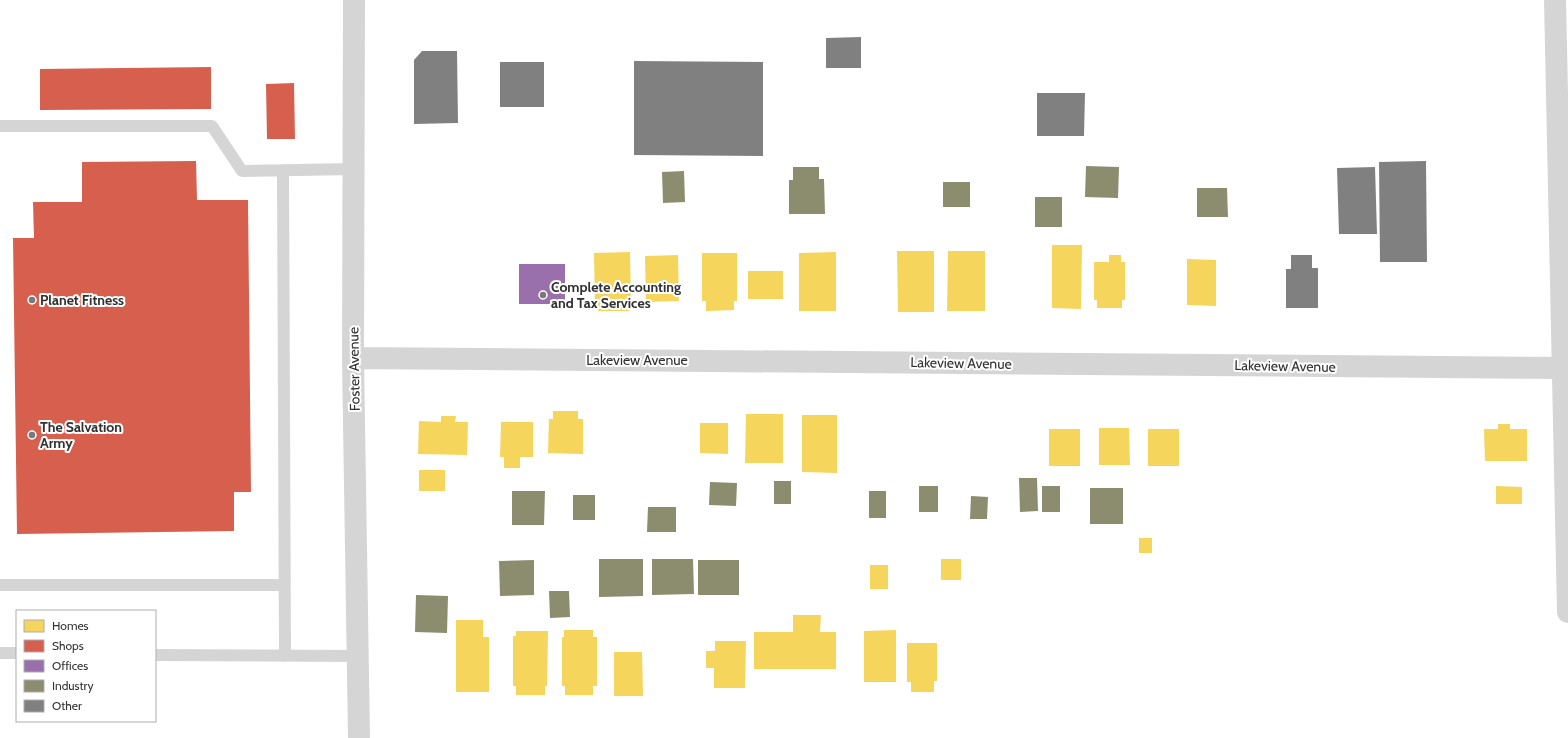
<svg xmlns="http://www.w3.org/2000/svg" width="1568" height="738" font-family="Cabin,sans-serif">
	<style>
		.homes { fill: #f6d55c }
		.shops { fill: #d6604d }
		.offices { fill: #9970ab }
		.industry { fill: #8c8c6e }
		.building { fill: #808080 }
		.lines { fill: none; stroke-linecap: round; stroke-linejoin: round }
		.service { stroke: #d5d5d5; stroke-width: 12 }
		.minor { stroke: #d5d5d5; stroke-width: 22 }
		.poi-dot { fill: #797979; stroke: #fff; stroke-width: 1.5 }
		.labels { text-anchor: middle; stroke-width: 4; stroke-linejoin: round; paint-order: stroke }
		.poi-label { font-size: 14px; font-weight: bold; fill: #313131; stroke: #fff; text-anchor: start }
		.street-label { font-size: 14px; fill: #313131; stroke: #fff }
	</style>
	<rect width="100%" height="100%" fill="#fff"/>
	<path class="homes" d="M 1052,245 L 1082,245 L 1081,309 L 1052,308 Z
		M 897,251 L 934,251 L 934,312 L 898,312 Z
		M 948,251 L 985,251 L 985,311 L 947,311 Z
		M 630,252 L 631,301 L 628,301 L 629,311 L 598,311 L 598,302 L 595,302 L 594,253 Z
		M 836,252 L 836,311 L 799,311 L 799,253 Z
		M 702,253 L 737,253 L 737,301 L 734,301 L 734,310 L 706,311 L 706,301 L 702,301 Z
		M 678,255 L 679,301 L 646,302 L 645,256 Z
		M 1109,255 L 1121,255 L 1121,262 L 1125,262 L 1125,300 L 1122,300 L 1122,308 L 1097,308 L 1097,300 L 1094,300 L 1094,262 L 1109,262 Z
		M 1187,259 L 1216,260 L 1216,306 L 1187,305 Z
		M 748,271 L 783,271 L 783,299 L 748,299 Z
		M 553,411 L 578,411 L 578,419 L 583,419 L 583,454 L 548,453 L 549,419 L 553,419 Z
		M 746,414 L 783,414 L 783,463 L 745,463 Z
		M 802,415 L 837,415 L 837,473 L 802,472 Z
		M 441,416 L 456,416 L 455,422 L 468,422 L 467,455 L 418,454 L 419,421 L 441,422 Z
		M 501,422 L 533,422 L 533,457 L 520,457 L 520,468 L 504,468 L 504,457 L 500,457 Z
		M 700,423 L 728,423 L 728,454 L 700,453 Z
		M 1498,424 L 1510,424 L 1510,429 L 1527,429 L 1527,461 L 1485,461 L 1484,429 L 1498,429 Z
		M 1099,428 L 1129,428 L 1130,465 L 1099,465 Z
		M 1049,429 L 1080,429 L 1080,466 L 1049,466 Z
		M 1148,429 L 1179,429 L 1179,466 L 1148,466 Z
		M 419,470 L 445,470 L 445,491 L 419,491 Z
		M 1496,486 L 1522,487 L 1522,504 L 1496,504 Z
		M 1139,538 L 1152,538 L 1152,553 L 1139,553 Z
		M 941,559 L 961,559 L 961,580 L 941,580 Z
		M 870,565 L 888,565 L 888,589 L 870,589 Z
		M 793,615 L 821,615 L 820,632 L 836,632 L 836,669 L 754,669 L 754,632 L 793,632 Z
		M 456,620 L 483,620 L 483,637 L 489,637 L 489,692 L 456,692 Z
		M 564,630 L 593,630 L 593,637 L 597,637 L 597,686 L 593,686 L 593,695 L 565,695 L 565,686 L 562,686 L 562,637 L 564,637 Z
		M 896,630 L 896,682 L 864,682 L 864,631 Z
		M 516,631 L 548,631 L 547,686 L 545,686 L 545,695 L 516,695 L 516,686 L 513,686 L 513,636 L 516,636 Z
		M 715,641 L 746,641 L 745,688 L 714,688 L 714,668 L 706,668 L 706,651 L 715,651 Z
		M 907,643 L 937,643 L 937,681 L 934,681 L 934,692 L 911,692 L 911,682 L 907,682 Z
		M 614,652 L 642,652 L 643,696 L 614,696 Z"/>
	<path class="shops" d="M 211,67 L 211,109 L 40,110 L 40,69 Z
		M 294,83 L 295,139 L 267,139 L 266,84 Z
		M 196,161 L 197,200 L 248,200 L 251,492 L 234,492 L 234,531 L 17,534 L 13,238 L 34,238 L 33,202 L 82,202 L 82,162 Z"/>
	<path class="offices" d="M 519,264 L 565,264 L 565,304 L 519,304 Z"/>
	<path class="industry" d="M 1086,166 L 1119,167 L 1118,198 L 1085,197 Z
		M 793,167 L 819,167 L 819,179 L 824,179 L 825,214 L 789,214 L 789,180 L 793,180 Z
		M 684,171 L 685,202 L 663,203 L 662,172 Z
		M 943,182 L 970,182 L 970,207 L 943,207 Z
		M 1197,188 L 1227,188 L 1228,217 L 1197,217 Z
		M 1035,197 L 1062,197 L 1062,227 L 1035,227 Z
		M 1019,478 L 1037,478 L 1038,511 L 1020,512 Z
		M 774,481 L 791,481 L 791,504 L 774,504 Z
		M 710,482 L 737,483 L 736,506 L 709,505 Z
		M 919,486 L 938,486 L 938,512 L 919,512 Z
		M 1042,486 L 1060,486 L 1060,512 L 1042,512 Z
		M 1090,488 L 1123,488 L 1123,524 L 1090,524 Z
		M 512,491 L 545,491 L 544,525 L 512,525 Z
		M 869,491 L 886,491 L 886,518 L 869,518 Z
		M 573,495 L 595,495 L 595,520 L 573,520 Z
		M 971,496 L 988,497 L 987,519 L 970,519 Z
		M 648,507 L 676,507 L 676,532 L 647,532 Z
		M 599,559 L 643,559 L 643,596 L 599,597 Z
		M 652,559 L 693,559 L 694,594 L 652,595 Z
		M 534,560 L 534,595 L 500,596 L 499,561 Z
		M 698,560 L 739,560 L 739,595 L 698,595 Z
		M 549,591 L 569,591 L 570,617 L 550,618 Z
		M 416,595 L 448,596 L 447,633 L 415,632 Z"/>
	<path class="building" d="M 861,37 L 861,68 L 826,68 L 826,38 Z
		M 422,51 L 457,51 L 458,123 L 414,124 L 414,60 Z
		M 634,61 L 763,62 L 763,156 L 634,155 Z
		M 500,62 L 544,62 L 544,107 L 500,107 Z
		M 1037,93 L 1085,93 L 1084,136 L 1037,136 Z
		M 1426,161 L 1427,262 L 1380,262 L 1379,162 Z
		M 1375,167 L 1377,234 L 1339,234 L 1337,168 Z
		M 1291,255 L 1312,255 L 1312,268 L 1318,268 L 1318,308 L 1286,308 L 1286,269 L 1291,269 Z"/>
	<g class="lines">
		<path class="service" d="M 0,126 L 212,126 L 242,171 L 354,169
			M 283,170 L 285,656
			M 0,585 L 284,585
			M 0,653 L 17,653
			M 155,655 L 359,656"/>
		<path class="minor" d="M 354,0 L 353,358 L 359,738
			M 1555,0 L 1568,612
			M 353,358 L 1568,368"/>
	</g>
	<g class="poi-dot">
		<circle cx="543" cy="295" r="4"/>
		<circle cx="32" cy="300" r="4"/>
		<circle cx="32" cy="435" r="4"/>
	</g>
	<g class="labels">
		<g class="poi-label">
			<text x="551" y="292">Complete Accounting<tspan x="551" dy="16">and Tax Services</tspan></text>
			<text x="40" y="305">Planet Fitness</text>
			<text x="40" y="432">The Salvation<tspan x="40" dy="16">Army</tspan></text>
		</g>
		<g class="street-label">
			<text x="637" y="365">Lakeview Avenue</text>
			<text transform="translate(961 363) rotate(1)" y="5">Lakeview Avenue</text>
			<text transform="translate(1285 366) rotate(1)" y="5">Lakeview Avenue</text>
			<text transform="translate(354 369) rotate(-91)" y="5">Foster Avenue</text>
		</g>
	</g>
	<rect x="16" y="610" width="140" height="112" fill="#ffffff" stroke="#adadad"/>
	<rect x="24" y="620" width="20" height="12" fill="#f6d55c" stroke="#adadad"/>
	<text x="52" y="630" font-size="12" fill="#313131">Homes</text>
	<rect x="24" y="640" width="20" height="12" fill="#d6604d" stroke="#adadad"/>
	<text x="52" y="650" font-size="12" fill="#313131">Shops</text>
	<rect x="24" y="660" width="20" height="12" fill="#9970ab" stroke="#adadad"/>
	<text x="52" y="670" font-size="12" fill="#313131">Offices</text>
	<rect x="24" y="680" width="20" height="12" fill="#8c8c6e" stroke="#adadad"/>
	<text x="52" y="690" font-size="12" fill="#313131">Industry</text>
	<rect x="24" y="700" width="20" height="12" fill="#808080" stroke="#adadad"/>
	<text x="52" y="710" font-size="12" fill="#313131">Other</text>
</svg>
